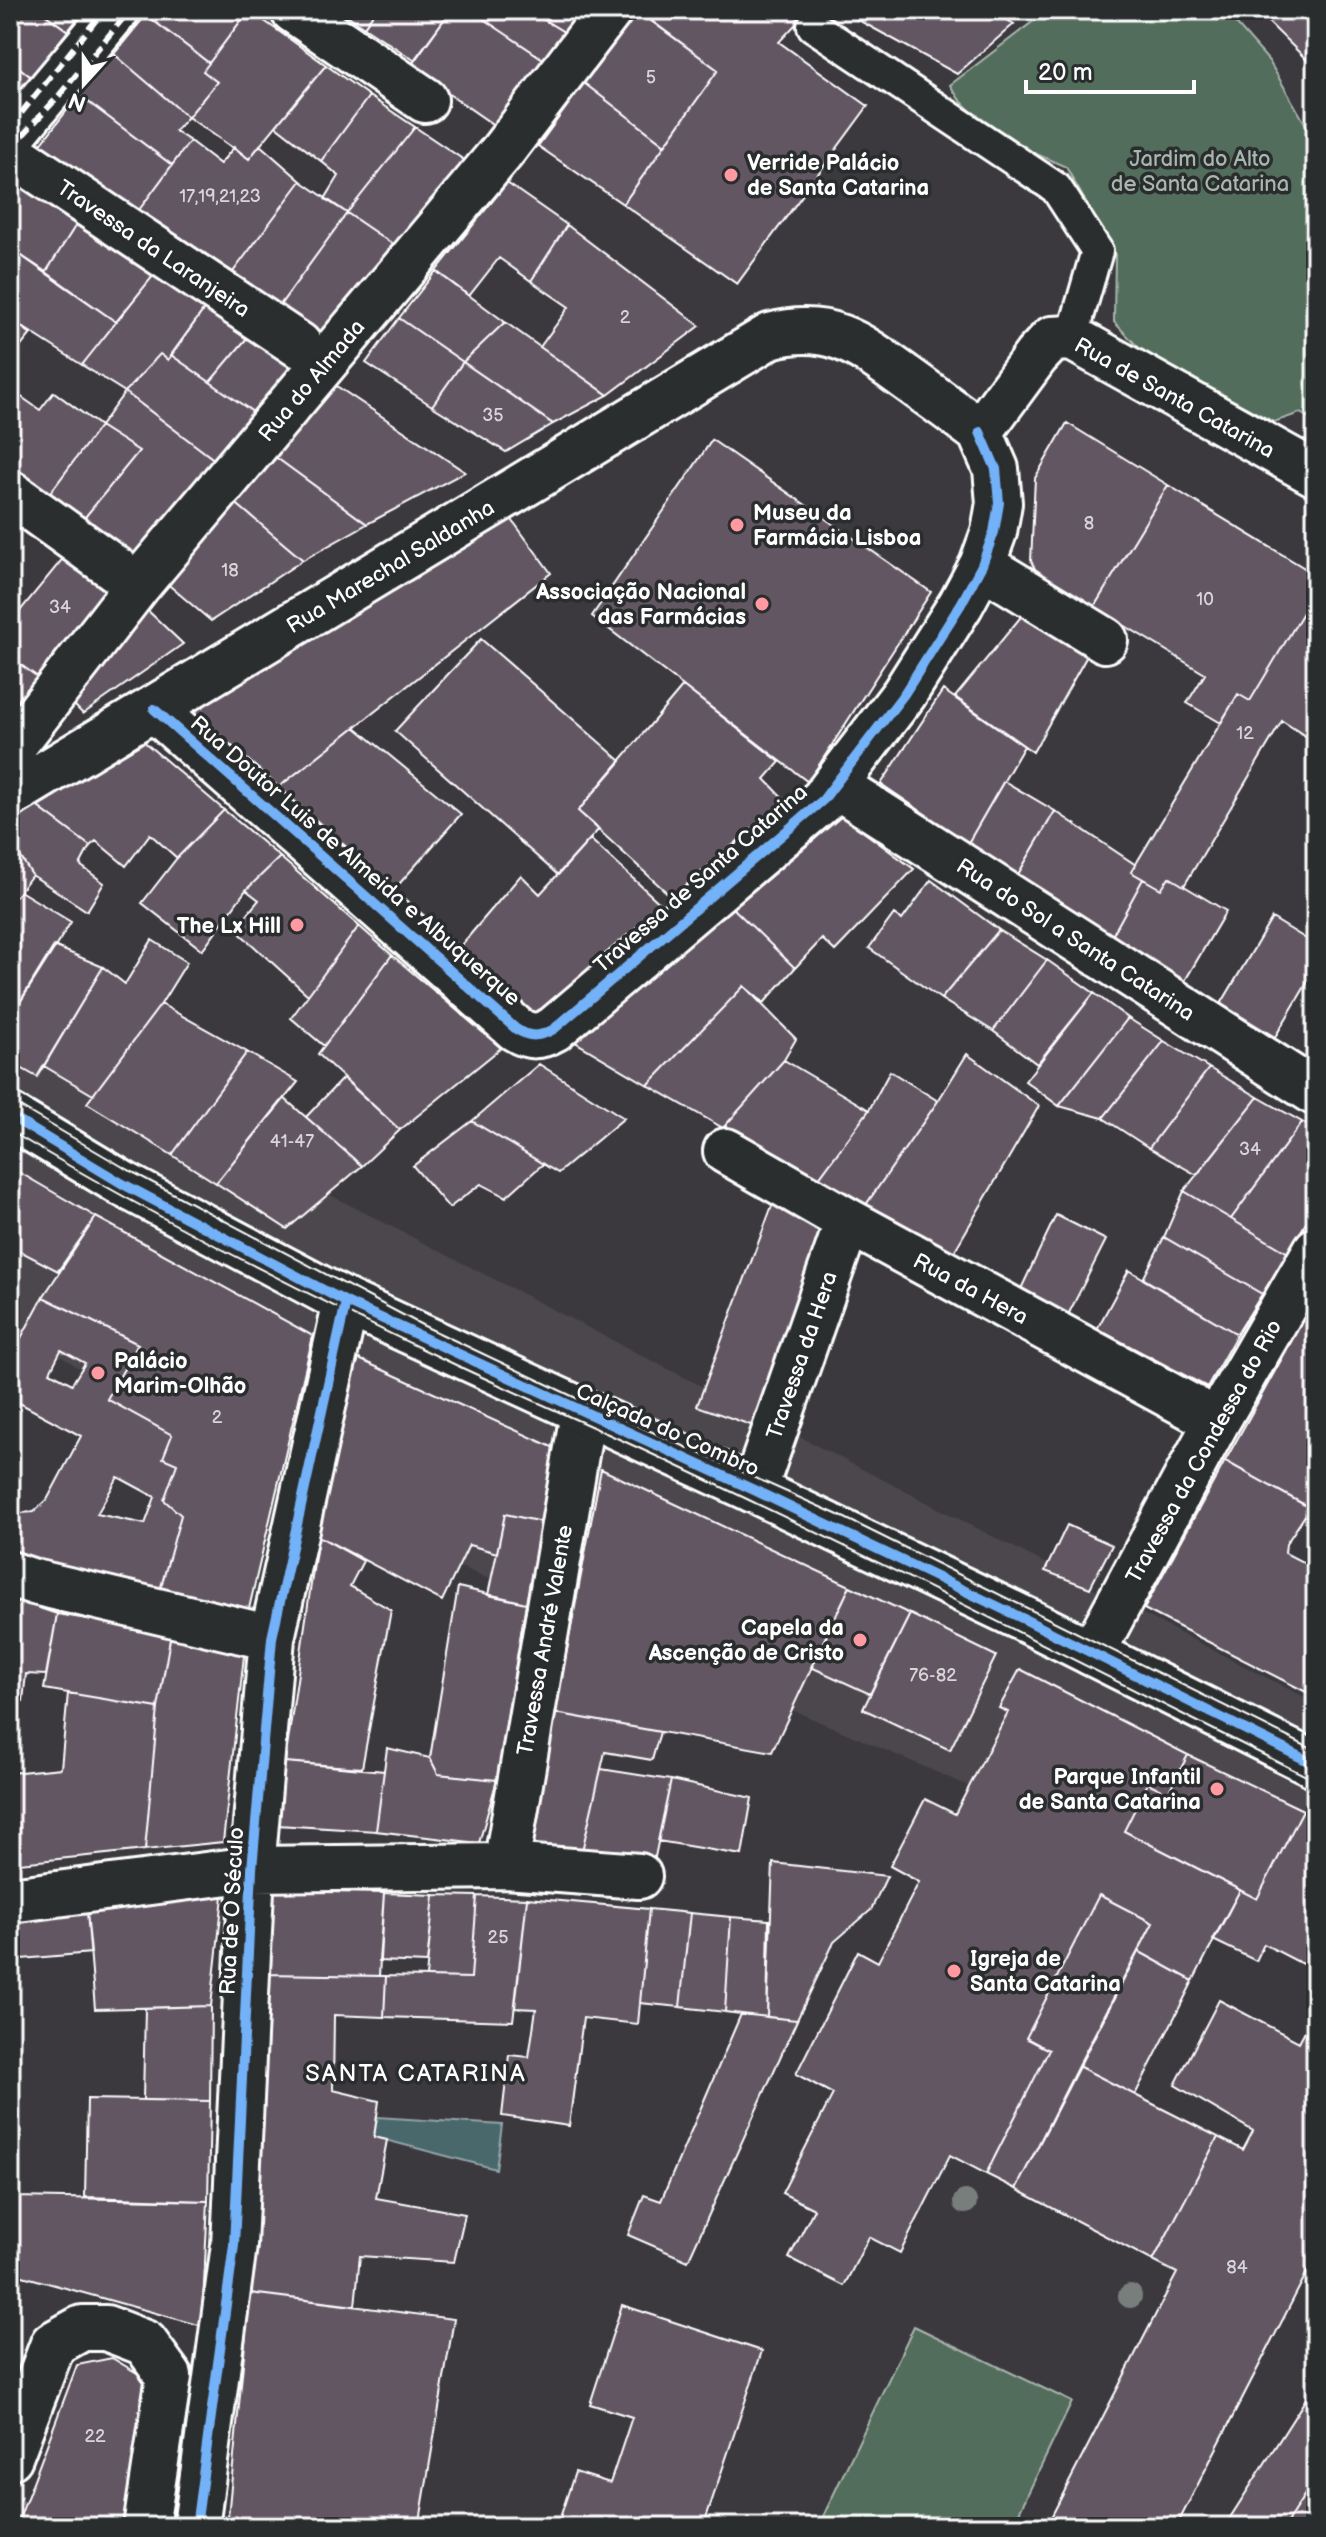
<svg xmlns="http://www.w3.org/2000/svg" width="1326" height="2537" font-family="'Balsamiq Sans',sans-serif">
	<style>
		.built { fill: #4b464d }
		.green { fill: #536d5c; stroke: #a9b6ae; stroke-width: 2 }
		.water { fill: #4a686c; stroke: #92a4a7; stroke-width: 2 }
		.building { fill: #635664; stroke: #fff; stroke-width: 2; fill-rule: evenodd }
		.lines { fill: none; stroke-linecap: round; stroke-linejoin: round }
		.lane-casing { stroke: #fff; stroke-width: 36 }
		.street-casing { stroke: #fff; stroke-width: 50 }
		.secondary-casing { stroke: #fff; stroke-width: 50 }
		.lane { stroke: #2a2d2e; stroke-width: 30 }
		.street { stroke: #2a2d2e; stroke-width: 44 }
		.secondary { stroke: #2a2d2e; stroke-width: 44 }
		.tram { stroke: #fff; stroke-width: 2 }
		.rail { stroke: #fff; stroke-width: 6; stroke-dasharray: 12 6; stroke-linecap: butt }
		.cycleway-casing { stroke: #2a2d2e; stroke-width: 15 }
		.cycleway { stroke: #73b2f8; stroke-width: 10 }
		.tree { fill: #787e7c }
		.poi-dot { fill: #ff9aa2; stroke: #2a2d2e; stroke-width: 3 }
		.labels { text-anchor: middle; stroke-width: 7; stroke-linejoin: round; paint-order: stroke }
		.number-label { font-size: 18px; fill: #d8d5d8 }
		.park-label { font-size: 22px; fill: #a9b6ae; stroke: #2a2d2e }
		.poi-label { font-size: 22px; font-weight: bold; fill: #fff; stroke: #2a2d2e; text-anchor: start }
		.street-label { font-size: 22px; fill: #fff; stroke: #2a2d2e }
		.neighbourhood-label { font-size: 24px; letter-spacing: 2px; fill: #fff; stroke: #2a2d2e }
	</style>
	<rect width="100%" height="100%" fill="#3b393e"/>
	<filter id="ink" filterUnits="userSpaceOnUse"><feTurbulence type="fractalNoise" baseFrequency=".0125" numOctaves="2"/><feDisplacementMap in="SourceGraphic" scale="16" xChannelSelector="R" yChannelSelector="G"/><feConvolveMatrix kernelMatrix="1 2 1 2 8 2 1 2 1" color-interpolation-filters="sRGB"/></filter>
	<g filter="url(#ink)">
		<path class="built" d="M 10,967 L 286,1172 L 1316,1703 L 1316,1936 L 264,1482 L 10,1325 Z"/>
		<path class="green" d="M 1048,10 L 1224,10 L 1269,61 L 1316,142 L 1316,422 L 1300,413 L 1274,422 L 1147,356 L 1114,322 L 1115,254 L 1066,167 L 994,135 L 959,99 L 950,85 Z
			M 914,2326 L 1072,2402 L 1012,2527 L 818,2527 Z"/>
		<path class="water" d="M 377,2117 L 502,2125 L 496,2169 L 374,2137 Z"/>
		<path class="building" d="M 10,10 L 39,10 L 68,31 L 31,77 L 10,60 Z
			M 39,10 L 84,10 L 68,31 Z
			M 150,10 L 249,10 L 209,63 L 146,15 Z
			M 249,10 L 326,65 L 249,159 L 188,117 L 217,82 L 203,71 Z
			M 340,10 L 376,10 L 364,27 Z
			M 376,10 L 451,10 L 414,60 L 364,27 Z
			M 451,10 L 470,10 L 549,63 L 501,130 L 410,67 Z
			M 470,10 L 528,10 L 572,37 L 549,63 Z
			M 528,10 L 591,10 L 572,37 Z
			M 636,10 L 718,70 L 665,145 L 584,83 Z
			M 637,10 L 809,10 L 779,42 L 868,106 L 737,284 L 623,204 L 718,70 Z
			M 840,10 L 989,10 L 1014,24 L 957,74 Z
			M 1256,10 L 1316,10 L 1316,69 Z
			M 146,15 L 209,63 L 203,71 L 217,82 L 188,117 L 114,54 Z
			M 114,54 L 188,117 L 175,131 L 190,141 L 172,165 L 79,95 Z
			M 10,60 L 31,77 L 10,102 Z
			M 326,65 L 369,96 L 321,161 L 276,126 Z
			M 584,83 L 665,145 L 623,204 L 538,146 Z
			M 79,95 L 172,165 L 139,210 L 40,145 Z
			M 369,96 L 415,127 L 347,213 L 325,199 L 339,176 L 321,161 Z
			M 415,127 L 470,164 L 401,250 L 347,213 Z
			M 190,141 L 220,164 L 234,147 L 249,159 L 260,145 L 301,181 L 233,272 L 139,210 Z
			M 10,180 L 76,225 L 46,272 L 10,248 Z
			M 301,181 L 347,213 L 280,305 L 233,272 Z
			M 507,183 L 567,225 L 531,281 L 499,258 L 469,296 L 436,271 Z
			M 347,213 L 401,250 L 328,339 L 280,305 Z
			M 76,225 L 153,276 L 116,322 L 46,272 Z
			M 567,225 L 700,326 L 608,395 L 540,347 L 569,307 L 531,281 Z
			M 10,248 L 116,322 L 82,365 L 10,319 Z
			M 436,271 L 505,322 L 463,362 L 399,318 Z
			M 153,276 L 205,308 L 168,360 L 160,354 L 125,392 L 82,365 Z
			M 205,308 L 247,338 L 210,382 L 171,355 Z
			M 399,318 L 463,362 L 432,406 L 366,363 Z
			M 10,319 L 31,334 L 10,360 Z
			M 505,322 L 540,347 L 608,395 L 553,424 L 463,362 Z
			M 247,338 L 297,371 L 260,417 L 210,382 Z
			M 160,354 L 168,360 L 171,355 L 260,417 L 220,464 L 125,392 Z
			M 463,362 L 553,424 L 506,452 L 432,406 Z
			M 329,381 L 465,472 L 367,524 L 270,453 Z
			M 10,389 L 40,410 L 54,392 L 100,426 L 47,497 L 10,470 Z
			M 125,392 L 220,464 L 139,567 L 81,522 L 139,451 L 100,426 Z
			M 1067,423 L 1168,485 L 1094,607 L 1037,573 L 1031,561 L 1035,478 Z
			M 100,426 L 139,451 L 81,522 L 47,497 Z
			M 712,440 L 931,592 L 808,782 L 592,616 Z
			M 270,453 L 367,524 L 303,560 L 232,500 Z
			M 1168,485 L 1316,575 L 1316,591 L 1250,701 L 1238,694 L 1221,723 L 1187,703 L 1205,674 L 1094,607 Z
			M 232,500 L 303,560 L 211,621 L 164,581 Z
			M 507,513 L 551,573 L 275,790 L 184,711 Z
			M 64,557 L 110,591 L 39,678 L 10,657 L 10,623 Z
			M 1316,591 L 1316,743 L 1282,721 L 1184,886 L 1169,877 L 1161,889 L 1131,872 L 1238,694 L 1250,701 Z
			M 143,606 L 183,644 L 83,714 L 65,696 Z
			M 1024,613 L 1088,654 L 1033,752 L 955,697 Z
			M 481,639 L 621,761 L 578,811 L 599,829 L 558,875 L 395,731 Z
			M 10,657 L 39,678 L 10,715 Z
			M 683,686 L 780,762 L 765,779 L 789,804 L 675,900 L 578,811 Z
			M 943,690 L 1024,746 L 968,843 L 881,784 Z
			M 355,727 L 461,814 L 392,892 L 275,790 Z
			M 142,740 L 224,810 L 177,858 L 150,834 L 126,866 L 96,841 L 90,846 L 34,804 Z
			M 1004,781 L 1055,811 L 1017,876 L 968,843 Z
			M 34,804 L 90,846 L 80,865 L 104,883 L 87,911 L 32,875 L 10,840 L 10,820 Z
			M 224,810 L 280,857 L 246,890 L 202,950 L 142,903 L 177,858 Z
			M 1055,811 L 1136,865 L 1131,872 L 1143,879 L 1111,938 L 1017,876 Z
			M 842,816 L 914,869 L 835,951 L 822,939 L 795,968 L 733,908 Z
			M 590,839 L 665,908 L 535,1018 L 457,950 L 521,875 L 540,894 Z
			M 10,840 L 32,875 L 10,904 Z
			M 280,857 L 359,926 L 308,995 L 235,929 L 259,900 L 246,890 Z
			M 1169,877 L 1226,911 L 1183,984 L 1111,938 L 1143,879 L 1161,889 Z
			M 931,880 L 999,930 L 941,999 L 869,948 L 894,914 L 902,920 Z
			M 20,891 L 71,922 L 10,1018 L 10,904 Z
			M 733,908 L 795,968 L 764,1003 L 744,986 L 648,1085 L 572,1040 Z
			M 1272,918 L 1316,945 L 1316,968 L 1275,1037 L 1221,1004 Z
			M 359,926 L 392,955 L 324,1046 L 291,1018 Z
			M 999,930 L 1047,960 L 993,1031 L 941,999 Z
			M 152,940 L 187,962 L 161,1004 L 93,1095 L 44,1066 L 103,967 L 125,984 Z
			M 54,946 L 103,967 L 37,1077 L 10,1062 L 10,1018 Z
			M 392,955 L 501,1048 L 400,1130 L 318,1054 Z
			M 1047,960 L 1094,993 L 1037,1064 L 993,1031 Z
			M 744,986 L 796,1039 L 784,1060 L 723,1128 L 648,1085 Z
			M 1094,993 L 1128,1018 L 1059,1106 L 1025,1081 Z
			M 161,1004 L 247,1052 L 172,1155 L 87,1103 Z
			M 1128,1018 L 1164,1041 L 1103,1118 L 1059,1106 Z
			M 1164,1041 L 1209,1068 L 1149,1148 L 1103,1118 Z
			M 247,1052 L 298,1082 L 216,1183 L 172,1155 Z
			M 967,1054 L 1039,1106 L 951,1257 L 863,1209 L 938,1101 Z
			M 784,1060 L 869,1110 L 816,1182 L 723,1128 Z
			M 539,1064 L 624,1118 L 558,1173 L 472,1121 Z
			M 1209,1068 L 1258,1097 L 1197,1175 L 1149,1148 Z
			M 890,1071 L 938,1101 L 863,1209 L 816,1182 L 869,1110 Z
			M 343,1078 L 400,1130 L 362,1166 L 306,1117 Z
			M 1258,1097 L 1302,1122 L 1231,1219 L 1184,1191 Z
			M 284,1098 L 362,1166 L 287,1229 L 216,1183 Z
			M 472,1121 L 543,1164 L 506,1197 L 481,1184 L 449,1208 L 413,1166 Z
			M 1302,1122 L 1316,1130 L 1316,1206 L 1288,1253 L 1231,1219 Z
			M 10,1167 L 96,1217 L 58,1271 L 10,1246 Z
			M 1184,1191 L 1288,1253 L 1262,1294 L 1164,1237 Z
			M 775,1198 L 833,1227 L 759,1428 L 697,1406 Z
			M 1056,1215 L 1106,1240 L 1068,1315 L 1020,1291 Z
			M 96,1217 L 313,1336 L 247,1617 L 159,1594 L 181,1515 L 164,1500 L 177,1464 L 163,1458 L 172,1435 L 107,1399 L 138,1344 L 43,1297 Z
			M 1164,1237 L 1262,1294 L 1237,1334 L 1143,1279 Z
			M 1129,1270 L 1237,1334 L 1207,1387 L 1097,1329 Z
			M 43,1297 L 138,1344 L 107,1399 L 172,1435 L 163,1458 L 177,1464 L 164,1500 L 181,1515 L 159,1594 L 10,1556 L 10,1511 L 20,1513 L 34,1512 L 47,1500 L 81,1436 L 10,1398 L 10,1346 L 15,1349 ZM 61,1350 L 85,1363 L 72,1384 L 50,1372 ZM 118,1477 L 155,1497 L 145,1524 L 97,1514 Z
			M 1316,1297 L 1316,1511 L 1225,1461 Z
			M 359,1359 L 559,1450 L 542,1522 L 505,1514 L 497,1553 L 469,1545 L 442,1601 L 318,1536 L 343,1398 Z
			M 1225,1461 L 1310,1508 L 1286,1544 L 1285,1553 L 1316,1569 L 1316,1697 L 1144,1609 Z
			M 601,1469 L 850,1586 L 772,1752 L 555,1713 Z
			M 505,1514 L 542,1522 L 526,1603 L 488,1595 Z
			M 1067,1525 L 1112,1545 L 1090,1588 L 1045,1571 Z
			M 318,1536 L 363,1561 L 350,1586 L 391,1610 L 362,1768 L 285,1762 Z
			M 850,1586 L 910,1614 L 870,1694 L 811,1667 Z
			M 458,1587 L 526,1603 L 497,1780 L 438,1774 L 430,1758 Z
			M 10,1598 L 57,1614 L 46,1675 L 26,1674 L 23,1701 L 10,1697 Z
			M 57,1614 L 171,1633 L 158,1708 L 44,1689 Z
			M 910,1614 L 996,1656 L 950,1750 L 863,1709 Z
			M 171,1633 L 245,1647 L 223,1842 L 145,1850 L 158,1708 Z
			M 1020,1669 L 1188,1755 L 1168,1793 L 1148,1783 L 1124,1831 L 1240,1890 L 1193,1981 L 1138,1951 L 1153,1923 L 1099,1895 L 1026,2038 L 1049,2050 L 986,2174 L 950,2155 L 900,2253 L 869,2237 L 844,2286 L 789,2258 L 814,2209 L 782,2193 L 833,2094 L 796,2074 L 858,1951 L 878,1962 L 919,1882 L 890,1866 L 925,1799 L 955,1814 L 1008,1712 L 999,1708 Z
			M 68,1693 L 158,1708 L 145,1850 L 10,1864 L 10,1773 L 61,1768 Z
			M 555,1713 L 660,1732 L 652,1760 L 605,1752 L 582,1851 L 528,1846 Z
			M 387,1748 L 430,1758 L 438,1774 L 497,1780 L 479,1843 L 376,1831 Z
			M 1188,1755 L 1303,1810 L 1257,1899 L 1124,1831 L 1148,1783 L 1168,1793 Z
			M 285,1762 L 384,1771 L 376,1831 L 277,1825 Z
			M 601,1769 L 671,1780 L 655,1857 L 582,1851 Z
			M 671,1780 L 752,1798 L 742,1855 L 658,1841 Z
			M 1303,1810 L 1316,1816 L 1316,1971 L 1264,1944 L 1256,1961 L 1213,1940 L 1240,1890 L 1257,1899 Z
			M 773,1863 L 887,1876 L 871,1910 L 834,1942 L 797,2020 L 767,2017 Z
			M 269,1891 L 384,1893 L 379,1976 L 267,1974 Z
			M 384,1893 L 434,1895 L 427,1963 L 379,1961 Z
			M 434,1895 L 477,1896 L 471,1978 L 426,1977 Z
			M 1099,1895 L 1153,1923 L 1016,2189 L 986,2174 L 1049,2050 L 1026,2038 Z
			M 223,1896 L 211,2006 L 95,2009 L 87,1912 Z
			M 477,1896 L 527,1898 L 513,2021 L 384,2017 L 386,1976 L 471,1978 Z
			M 527,1898 L 649,1909 L 638,2024 L 583,2018 L 569,2126 L 502,2116 L 509,2055 L 529,2057 L 536,2009 L 515,2008 Z
			M 649,1909 L 690,1913 L 680,2007 L 640,2003 Z
			M 87,1912 L 91,1953 L 10,1960 L 10,1921 Z
			M 690,1913 L 731,1917 L 725,2012 L 680,2007 Z
			M 731,1917 L 769,1920 L 767,2017 L 725,2012 Z
			M 1138,1951 L 1193,1981 L 1135,2095 L 1078,2066 Z
			M 267,1974 L 386,1976 L 384,2017 L 334,2015 L 333,2090 L 379,2101 L 374,2137 L 387,2140 L 376,2198 L 465,2214 L 454,2262 L 360,2256 L 355,2306 L 250,2293 Z
			M 1219,2000 L 1299,2042 L 1316,2010 L 1316,2255 L 1176,2527 L 1046,2527 L 1177,2273 L 1153,2261 L 1218,2137 L 1243,2150 L 1253,2131 L 1175,2085 Z
			M 211,2006 L 210,2101 L 143,2100 L 145,2008 Z
			M 741,2014 L 797,2020 L 688,2261 L 628,2235 L 644,2195 L 661,2201 Z
			M 1078,2066 L 1218,2137 L 1153,2261 L 1016,2189 Z
			M 87,2099 L 210,2101 L 208,2201 L 85,2197 Z
			M 10,2130 L 20,2130 L 16,2197 L 19,2275 L 10,2273 Z
			M 16,2197 L 208,2201 L 202,2326 L 19,2275 Z
			M 250,2293 L 454,2319 L 419,2527 L 227,2527 Z
			M 622,2305 L 762,2351 L 703,2527 L 557,2527 L 575,2472 L 610,2483 L 632,2417 L 590,2404 Z
			M 112,2358 L 147,2379 L 127,2527 L 16,2527 L 77,2365 Z
			M 1316,2383 L 1316,2477 L 1284,2527 L 1224,2527 Z
			M 1316,2477 L 1316,2527 L 1284,2527 Z"/>
		<g class="lines">
			<defs>
				<path id="lane" d="M 813,26 L 1056,188 L 1097,251 L 1072,338"/>
				<path id="street" d="M 293,10 L 425,100
					M 10,138 L 117,10
					M 10,152 L 299,345
					M 980,432 L 1036,356 L 1052,339 L 1072,338 L 1316,474
					M 10,493 L 138,585
					M 982,565 L 1105,640
					M 154,709 L 516,1029 C 530,1038 540,1037 554,1029 L 823,800 L 904,694 L 961,604 L 982,565 L 994,532 L 999,503 L 996,469 L 980,432
					M 10,750 L 138,585 L 501,153 L 610,10
					M 835,785 L 1316,1093
					M 10,795 L 770,336 C 829,320 859,344 905,377 C 930,395 955,413 980,432
					M 726,1151 L 848,1221 L 1217,1421
					M 754,1490 L 848,1221
					M 10,1574 L 34,1582 L 272,1638
					M 1092,1653 L 1217,1421 L 1316,1250
					M 506,1866 L 583,1413
					M 10,1900 L 252,1869 L 506,1866 L 639,1876
					M 10,2457 L 53,2344 L 82,2328 L 106,2328 L 145,2343 L 169,2376 L 146,2527
					M 196,2527 L 234,2245 L 252,1869 L 272,1638 L 346,1302"/>
				<path id="secondary" d="M 10,1116 L 123,1184 L 346,1302 L 754,1490 L 1028,1621 L 1316,1765"/>
			</defs>
			<use href="#lane" class="lane-casing"/>
			<use href="#street" class="street-casing"/>
			<use href="#secondary" class="secondary-casing"/>
			<use href="#lane" class="lane"/>
			<use href="#street" class="street"/>
			<use href="#secondary" class="secondary"/>
			<path class="tram" d="M 10,1101 L 123,1167 L 422,1325 L 574,1397 L 845,1518 L 1316,1751
				M 10,1131 C 155,1218 305,1294 458,1366 C 529,1399 601,1430 671,1463 C 888,1565 1102,1674 1316,1781"/>
			<path class="rail" d="M 10,127 L 104,10
				M 10,149 L 57,98 L 130,10"/>
			<defs>
				<path id="cycleway" d="M 154,709 L 516,1029 C 530,1038 540,1037 554,1029 L 823,800 L 904,694 L 961,604 L 982,565 L 994,532 L 999,503 L 996,469 L 980,432
					M 10,1116 L 123,1184 L 346,1302 L 754,1490 L 1028,1621 L 1316,1765
					M 196,2527 L 234,2245 L 252,1869 L 272,1638 L 346,1302"/>
			</defs>
			<use href="#cycleway" class="cycleway-casing"/>
			<use href="#cycleway" class="cycleway"/>
		</g>
		<g class="tree">
			<circle cx="965" cy="2202" r="12"/>
			<circle cx="1130" cy="2296" r="12"/>
		</g>
	</g>
	<g class="poi-dot">
		<circle cx="731" cy="175" r="8"/>
		<circle cx="737" cy="525" r="8"/>
		<circle cx="762" cy="604" r="8"/>
		<circle cx="297" cy="925" r="8"/>
		<circle cx="98" cy="1373" r="8"/>
		<circle cx="860" cy="1640" r="8"/>
		<circle cx="1217" cy="1789" r="8"/>
		<circle cx="954" cy="1971" r="8"/>
	</g>
	<g class="labels">
		<g class="number-label">
			<text x="651" y="83">5</text>
			<text x="220" y="202">17,19,21,23</text>
			<text x="625" y="323">2</text>
			<text x="493" y="421">35</text>
			<text x="1089" y="529">8</text>
			<text x="230" y="576">18</text>
			<text x="1205" y="605">10</text>
			<text x="60" y="613">34</text>
			<text x="1245" y="739">12</text>
			<text x="292" y="1147">41-47</text>
			<text x="1250" y="1155">34</text>
			<text x="217" y="1423">2</text>
			<text x="933" y="1681">76-82</text>
			<text x="498" y="1943">25</text>
			<text x="1237" y="2273">84</text>
			<text x="95" y="2442">22</text>
		</g>
		<g class="park-label">
			<text x="1200" y="166">Jardim do Alto<tspan x="1200" dy="25">de Santa Catarina</tspan></text>
		</g>
		<g class="poi-label">
			<text x="747" y="170">Verride Palácio<tspan x="747" dy="25">de Santa Catarina</tspan></text>
			<text x="753" y="520">Museu da<tspan x="753" dy="25">Farmácia Lisboa</tspan></text>
			<text x="746" y="599" text-anchor="end">Associação Nacional<tspan x="746" dy="25">das Farmácias</tspan></text>
			<text x="281" y="933" text-anchor="end">The Lx Hill</text>
			<text x="114" y="1368">Palácio<tspan x="114" dy="25">Marim-Olhão</tspan></text>
			<text x="844" y="1635" text-anchor="end">Capela da<tspan x="844" dy="25">Ascenção de Cristo</tspan></text>
			<text x="1201" y="1784" text-anchor="end">Parque Infantil<tspan x="1201" dy="25">de Santa Catarina</tspan></text>
			<text x="970" y="1966">Igreja de<tspan x="970" dy="25">Santa Catarina</tspan></text>
		</g>
		<g class="street-label">
			<text transform="translate(154 248) rotate(34)" y="8">Travessa da Laranjeira</text>
			<text transform="translate(311 380) rotate(-50)" y="8">Rua do Almada</text>
			<text transform="translate(1175 397) rotate(29)" y="8">Rua de Santa Catarina</text>
			<text transform="translate(390 566) rotate(-31)" y="8">Rua Marechal Saldanha</text>
			<text transform="translate(356 860) rotate(41)" y="8">Rua Doutor Luis de Almeida e Albuquerque</text>
			<text transform="translate(700 878) rotate(-41)" y="8">Travessa de Santa Catarina</text>
			<text transform="translate(1076 939) rotate(33)" y="8">Rua do Sol a Santa Catarina</text>
			<text transform="translate(971 1288) rotate(28)" y="8">Rua da Hera</text>
			<text transform="translate(801 1355) rotate(-71)" y="8">Travessa da Hera</text>
			<text transform="translate(668 1429) rotate(24)" y="8">Calçada do Combro</text>
			<text transform="translate(1203 1451) rotate(-61)" y="8">Travessa da Condessa do Rio</text>
			<text transform="translate(544 1640) rotate(-80)" y="8">Travessa André Valente</text>
			<text transform="translate(231 1911) rotate(-87)" y="8">Rua de O Século</text>
		</g>
		<g class="neighbourhood-label">
			<text x="416" y="2081">SANTA CATARINA</text>
		</g>
	</g>
	<rect width="1326" height="2537" fill="none" stroke="#2a2d2e" stroke-width="40"/>
	<rect x="20" y="20" width="1286" height="2497" fill="none" stroke="#fff" stroke-width="3" filter="url(#ink)"/>
	<g transform="translate(84 84) rotate(201)" stroke="#2a2d2e" stroke-width="6" paint-order="stroke">
	<path d="M0-6L14 30L0 20L-14 30Z" fill="#ffffff"/>
	<text y="-12" font-size="22" font-weight="bold" text-anchor="middle" fill="#ffffff">N</text>
	</g>
	<path d="M1026 80v12h168v-12" fill="none" stroke="#ffffff" stroke-width="4"/>
	<text x="1038" y="80" font-size="24" fill="#ffffff" stroke="#2a2d2e" stroke-width="6" paint-order="stroke">20 m</text>
</svg>
